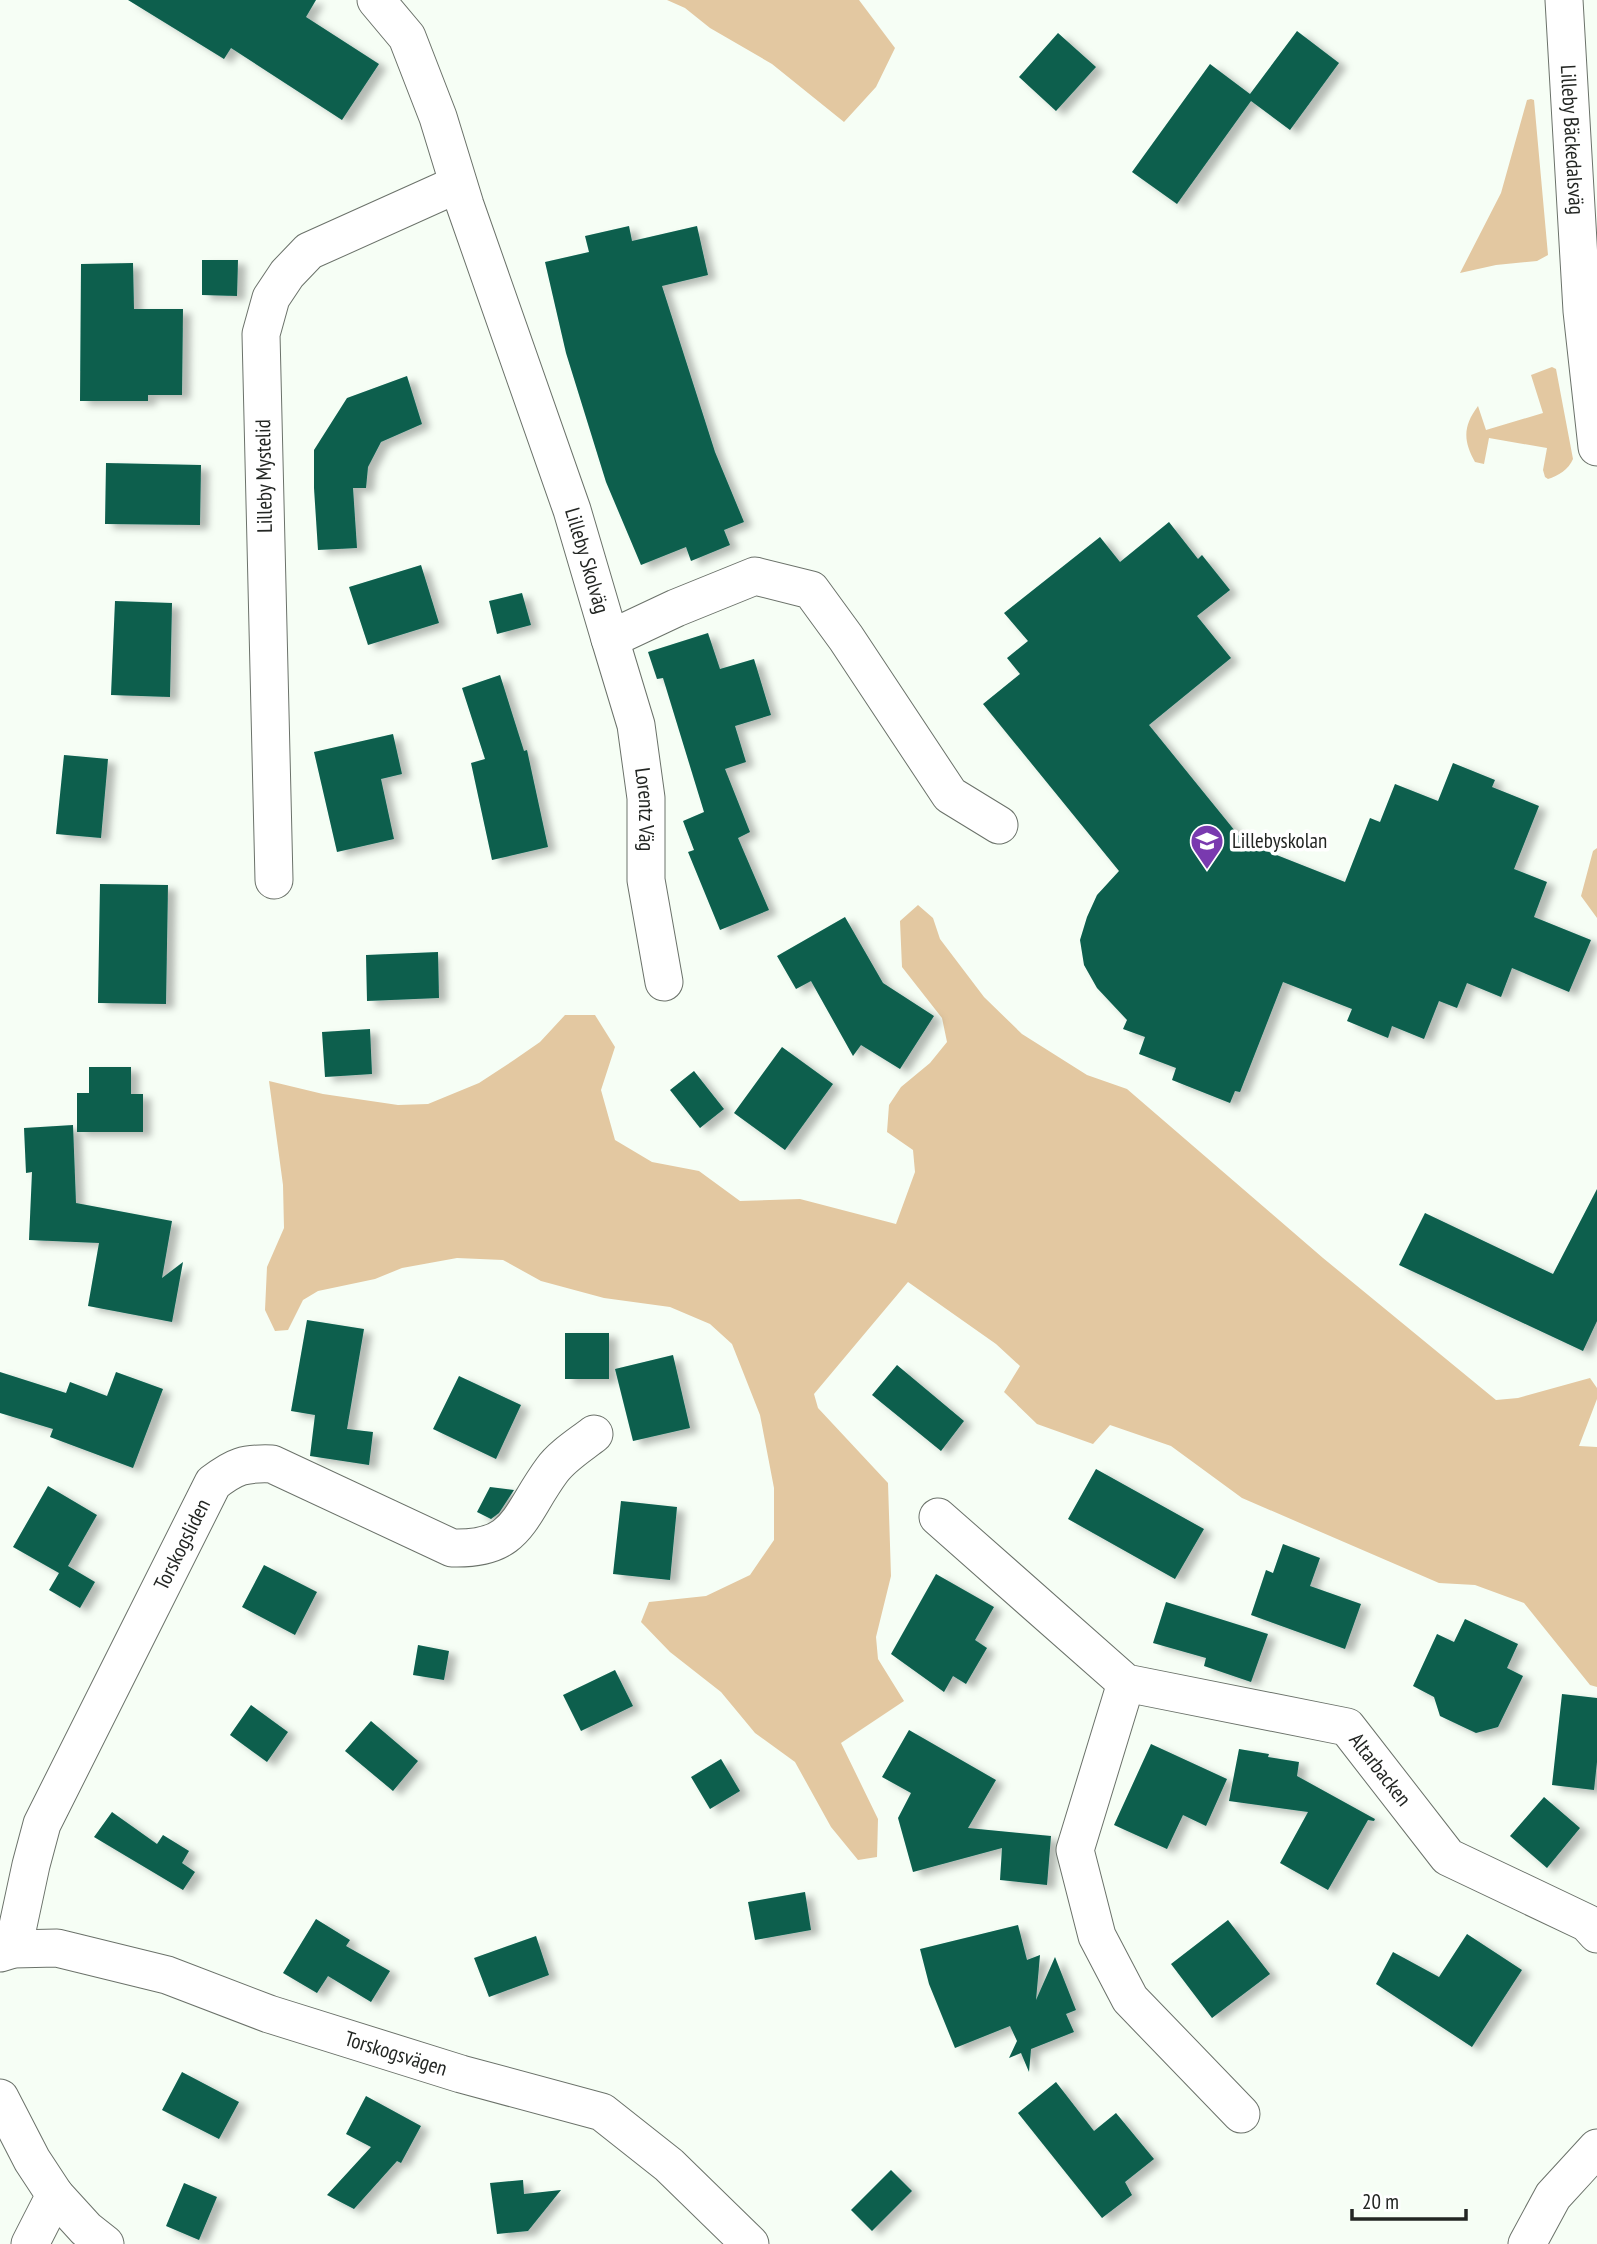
<svg xmlns="http://www.w3.org/2000/svg" width="1597" height="2244" font-family="'PT Sans Narrow',sans-serif">
	<style>
		.green { fill: #e3c8a1 }
		.building { fill: #095f4e; filter: url(#shadow) }
		.lines { fill: none; stroke-linecap: round; stroke-linejoin: round }
		.minor-casing { stroke: #6b726a; stroke-width: 39 }
		.minor { stroke: #fff; stroke-width: 37 }
		.labels { text-anchor: middle; stroke-width: 7; stroke-linejoin: round; paint-order: stroke }
		.street-label { font-size: 21px; fill: #232623; stroke: #fff }
		.poi-label { font-size: 21px; fill: #232623; stroke: #fff; text-anchor: start }
	</style>
	<defs>
		<filter id="shadow"><feDropShadow dx="8" dy="4.5" stdDeviation="3.5" flood-color="#0004"/></filter>
	</defs>
	<rect width="100%" height="100%" fill="#f6fef5"/>
	<path class="green" d="M 667,0 L 859,0 L 895,48 L 876,87 L 844,122 L 772,64 L 710,28 L 685,8 Z
		M 1531,99 L 1534,100 L 1548,255 L 1537,261 L 1496,265 L 1460,273 L 1501,193 L 1527,100 Z
		M 1552,367 L 1556,369 L 1573,459 C 1569,469 1558,476 1548,479 L 1545,477 L 1543,470 L 1547,448 L 1489,438 L 1484,464 L 1475,462 C 1463,441 1463,426 1478,406 L 1486,430 L 1543,413 L 1531,375 Z
		M 1597,848 L 1597,918 L 1581,896 L 1593,851 Z
		M 918,905 L 933,918 L 940,939 L 984,997 L 1022,1034 L 1087,1075 L 1127,1089 L 1323,1258 L 1496,1400 L 1518,1398 L 1590,1378 L 1597,1388 L 1597,1399 L 1579,1446 L 1597,1447 L 1597,1687 L 1590,1685 L 1524,1603 L 1475,1585 L 1439,1583 L 1242,1498 L 1171,1446 L 1110,1425 L 1093,1444 L 1037,1424 L 1004,1392 L 1020,1366 L 996,1344 L 908,1282 L 814,1394 L 818,1408 L 888,1483 L 891,1576 L 876,1637 L 878,1659 L 904,1701 L 841,1743 L 878,1819 L 877,1857 L 858,1860 L 831,1827 L 795,1762 L 755,1733 L 721,1692 L 670,1652 L 641,1622 L 649,1602 L 706,1596 L 750,1575 L 774,1540 L 774,1488 L 760,1415 L 732,1344 L 710,1324 L 670,1307 L 604,1298 L 541,1281 L 503,1260 L 457,1258 L 402,1268 L 375,1279 L 318,1291 L 303,1300 L 288,1330 L 275,1331 L 265,1310 L 267,1267 L 284,1228 L 283,1185 L 269,1081 L 323,1094 L 398,1105 L 428,1104 L 479,1083 L 514,1060 L 540,1042 L 565,1015 L 595,1015 L 615,1047 L 601,1090 L 615,1140 L 652,1162 L 699,1171 L 740,1201 L 800,1199 L 896,1224 L 915,1172 L 913,1150 L 887,1132 L 889,1105 L 901,1087 L 930,1063 L 947,1042 L 942,1018 L 902,967 L 900,921 Z"/>
	<path class="building" d="M 128,0 L 316,0 L 306,17 L 379,64 L 342,120 L 231,48 L 224,59 Z
		M 1297,31 L 1339,63 L 1290,130 L 1251,101 L 1177,204 L 1132,172 L 1210,64 L 1250,94 Z
		M 1058,33 L 1096,67 L 1056,111 L 1019,77 Z
		M 629,226 L 632,241 L 697,226 L 708,275 L 662,286 L 715,452 L 744,522 L 724,530 L 730,545 L 691,561 L 686,547 L 641,565 L 606,482 L 566,353 L 545,262 L 589,252 L 585,236 Z
		M 202,260 L 238,260 L 237,296 L 202,295 Z
		M 133,263 L 134,309 L 183,309 L 182,395 L 148,395 L 148,401 L 80,401 L 81,264 Z
		M 407,376 L 422,424 L 381,442 L 368,467 L 366,488 L 353,488 L 357,548 L 318,550 L 314,488 L 314,450 L 347,398 Z
		M 106,463 L 201,465 L 200,525 L 105,524 Z
		M 1169,522 L 1198,559 L 1202,555 L 1230,590 L 1197,616 L 1231,658 L 1149,725 L 1244,842 L 1345,882 L 1370,818 L 1380,822 L 1395,784 L 1438,801 L 1453,763 L 1495,780 L 1492,787 L 1539,806 L 1514,869 L 1547,882 L 1534,917 L 1591,940 L 1569,992 L 1512,968 L 1501,997 L 1467,983 L 1457,1008 L 1439,1001 L 1424,1039 L 1392,1026 L 1388,1038 L 1347,1021 L 1352,1009 L 1283,982 L 1240,1092 L 1235,1091 L 1230,1103 L 1172,1080 L 1176,1068 L 1139,1054 L 1145,1037 L 1123,1029 L 1127,1020 L 1097,988 L 1084,965 L 1080,940 L 1087,917 L 1097,895 L 1119,871 L 983,704 L 1020,674 L 1007,658 L 1028,641 L 1004,613 L 1100,537 L 1120,562 Z
		M 421,565 L 439,623 L 368,645 L 349,587 Z
		M 522,593 L 531,625 L 497,634 L 489,601 Z
		M 115,601 L 172,603 L 170,697 L 111,695 Z
		M 708,633 L 720,669 L 754,659 L 771,715 L 735,726 L 746,762 L 725,769 L 750,832 L 738,838 L 769,910 L 720,930 L 688,852 L 694,850 L 683,821 L 704,812 L 663,678 L 657,679 L 648,652 Z
		M 500,675 L 524,751 L 527,750 L 548,847 L 492,860 L 471,763 L 485,759 L 462,688 Z
		M 393,734 L 402,774 L 381,779 L 394,839 L 337,852 L 314,752 Z
		M 64,755 L 108,759 L 101,838 L 56,834 Z
		M 100,884 L 168,885 L 166,1004 L 98,1003 Z
		M 845,917 L 883,983 L 934,1016 L 900,1069 L 861,1045 L 853,1056 L 811,981 L 796,989 L 777,956 Z
		M 438,952 L 439,998 L 367,1001 L 366,955 Z
		M 370,1029 L 372,1074 L 325,1077 L 322,1032 Z
		M 782,1047 L 833,1084 L 785,1150 L 734,1113 Z
		M 89,1067 L 131,1067 L 131,1094 L 143,1094 L 143,1132 L 77,1132 L 77,1093 L 89,1093 Z
		M 694,1071 L 724,1109 L 700,1128 L 670,1090 Z
		M 73,1125 L 76,1203 L 172,1221 L 162,1278 L 183,1262 L 172,1322 L 88,1306 L 99,1243 L 29,1240 L 32,1172 L 26,1173 L 24,1128 Z
		M 1597,1189 L 1597,1321 L 1583,1351 L 1399,1265 L 1425,1213 L 1553,1274 Z
		M 307,1320 L 364,1329 L 347,1429 L 373,1432 L 369,1465 L 310,1456 L 315,1415 L 291,1411 Z
		M 565,1333 L 609,1333 L 609,1379 L 565,1379 Z
		M 673,1355 L 690,1428 L 633,1441 L 615,1369 Z
		M 897,1365 L 964,1421 L 941,1451 L 872,1395 Z
		M 0,1372 L 66,1393 L 70,1382 L 107,1396 L 116,1372 L 163,1389 L 133,1468 L 50,1437 L 53,1429 L 0,1413 Z
		M 459,1376 L 521,1405 L 496,1459 L 433,1429 Z
		M 1096,1469 L 1204,1529 L 1175,1579 L 1068,1519 Z
		M 48,1486 L 97,1515 L 68,1566 L 95,1582 L 80,1608 L 49,1590 L 59,1573 L 13,1547 Z
		M 490,1487 L 514,1490 L 499,1513 L 491,1519 L 477,1512 Z
		M 621,1501 L 677,1507 L 670,1580 L 613,1574 Z
		M 1283,1544 L 1320,1558 L 1310,1586 L 1361,1604 L 1345,1649 L 1251,1615 L 1266,1570 L 1273,1573 Z
		M 264,1565 L 317,1592 L 295,1635 L 242,1607 Z
		M 936,1574 L 994,1607 L 975,1640 L 987,1648 L 966,1684 L 953,1676 L 944,1692 L 891,1654 Z
		M 1166,1602 L 1268,1634 L 1251,1682 L 1204,1666 L 1206,1658 L 1153,1643 Z
		M 1465,1619 L 1518,1644 L 1507,1668 L 1523,1676 L 1498,1727 L 1476,1733 L 1440,1716 L 1434,1697 L 1413,1686 L 1437,1634 L 1454,1642 Z
		M 418,1645 L 449,1651 L 444,1680 L 413,1675 Z
		M 615,1670 L 633,1706 L 581,1731 L 563,1695 Z
		M 1562,1694 L 1597,1698 L 1597,1762 L 1594,1790 L 1552,1785 Z
		M 251,1705 L 288,1732 L 267,1762 L 230,1735 Z
		M 371,1721 L 418,1761 L 393,1791 L 345,1751 Z
		M 909,1730 L 996,1780 L 968,1828 L 1051,1836 L 1047,1885 L 1000,1880 L 1002,1848 L 913,1872 L 898,1818 L 911,1793 L 882,1777 Z
		M 1151,1744 L 1227,1779 L 1206,1826 L 1183,1815 L 1167,1849 L 1114,1825 Z
		M 1239,1749 L 1269,1754 L 1268,1757 L 1299,1762 L 1297,1776 L 1375,1819 L 1374,1821 L 1368,1820 L 1328,1890 L 1280,1863 L 1308,1812 L 1229,1801 Z
		M 721,1759 L 740,1791 L 710,1809 L 691,1777 Z
		M 1544,1797 L 1580,1828 L 1547,1868 L 1510,1836 Z
		M 112,1812 L 157,1844 L 163,1835 L 189,1851 L 182,1863 L 195,1872 L 183,1890 L 94,1837 Z
		M 805,1892 L 811,1930 L 755,1940 L 748,1902 Z
		M 316,1919 L 350,1940 L 346,1946 L 390,1971 L 371,2002 L 328,1976 L 317,1993 L 283,1973 Z
		M 1228,1920 L 1270,1974 L 1212,2018 L 1171,1964 Z
		M 1018,1925 L 1027,1960 L 1040,1955 L 1036,2000 L 1055,1957 L 1076,2010 L 1066,2014 L 1074,2032 L 1031,2049 L 1029,2072 L 1021,2053 L 1009,2058 L 1017,2041 L 1010,2026 L 955,2048 L 929,1984 L 920,1949 Z
		M 1467,1934 L 1522,1970 L 1472,2047 L 1376,1984 L 1393,1952 L 1439,1977 Z
		M 536,1936 L 549,1975 L 489,1997 L 474,1958 Z
		M 182,2072 L 239,2102 L 219,2139 L 162,2110 Z
		M 1056,2082 L 1094,2131 L 1116,2113 L 1154,2159 L 1125,2182 L 1132,2195 L 1102,2218 L 1018,2113 Z
		M 366,2096 L 421,2126 L 401,2163 L 397,2161 L 354,2209 L 327,2195 L 371,2147 L 346,2134 Z
		M 891,2170 L 912,2191 L 872,2231 L 851,2210 Z
		M 523,2180 L 524,2194 L 561,2190 L 528,2231 L 497,2234 L 490,2183 Z
		M 184,2183 L 217,2197 L 199,2240 L 166,2226 Z"/>
	<g class="lines">
		<defs>
			<g id="minor">
				<path id="s1" d="M 376,0 L 407,37 L 438,117 L 465,205 L 572,510 L 610,639 L 676,608 L 755,576 L 811,590 L 846,638 L 950,795 L 999,825"/>
				<path id="s2" d="M 1564,0 L 1582,311 L 1597,447"/>
				<path id="s3" d="M 610,639 L 636,725 L 646,798 L 646,880 L 664,982"/>
				<path d="M 274,880 L 261,334 L 271,298 L 287,274 L 309,251 L 458,184"/>
				<path id="s4" d="M 938,1517 L 1126,1683 L 1347,1727 L 1448,1857 L 1587,1923 L 1597,1934"/>
				<path d="M 1126,1683 L 1075,1850 L 1097,1936 L 1130,1999 L 1241,2114"/>
				<path id="s5" d="M 13,1949 L 31,1865 L 42,1824 L 213,1483 C 235,1466 244,1463 272,1464 L 452,1548 C 519,1550 518,1516 552,1470 C 562,1456 580,1445 594,1434"/>
				<path id="s6" d="M 0,1953 L 13,1949 L 57,1948 L 167,1975 L 269,2014 L 461,2074 L 602,2112 L 669,2165 L 750,2244"/>
				<path d="M 0,2098 L 32,2160 L 55,2195 L 30,2244"/>
				<path d="M 55,2195 L 86,2229 L 105,2244"/>
				<path d="M 1527,2244 L 1553,2196 L 1597,2148"/>
			</g>
		</defs>
		<use href="#minor" class="minor-casing"/>
		<use href="#minor" class="minor"/>
	</g>
	<defs>
		<symbol id="school-pin" viewBox="-11 -11 22 30"><path d="M0 17L-7.5 6A9.5 9.5 0 1 1 7.5 6Z" fill="#793aaf" stroke="#fff"/><path d="M0-5L7-2L0 1L-7-2ZM-4 1L0 2.5L4 1V4Q0 6-4 4Z" fill="#fff"/></symbol>
	</defs>
	<g fill-rule="evenodd">
		<use href="#school-pin" x="1188" y="822" width="38" height="52"/>
	</g>
	<g class="labels">
		<g class="street-label">
			<text dy="7" stroke="none"><textPath href="#s2" startOffset="140">Lilleby Bäckedalsväg</textPath></text>
			<text transform="translate(264 476) rotate(-91)" y="7">Lilleby Mystelid</text>
			<text dy="7" stroke="none"><textPath href="#s1" startOffset="602">Lilleby Skolväg</textPath></text>
			<text dy="7" stroke="none"><textPath href="#s3" startOffset="175">Lorentz Väg</textPath></text>
			<text dy="7" stroke="none"><textPath href="#s5" startOffset="441">Torskogsliden</textPath></text>
			<text dy="7" stroke="none"><textPath href="#s4" startOffset="530">Altarbacken</textPath></text>
			<text dy="7" stroke="none"><textPath href="#s6" startOffset="413">Torskogsvägen</textPath></text>
		</g>
		<g class="poi-label">
			<text x="1232" y="848">Lillebyskolan</text>
		</g>
	</g>
	<path d="M1352 2209v10h114v-10" fill="none" stroke="#232623" stroke-width="3.5"/>
	<text x="1362" y="2209" font-size="21" fill="#232623" stroke="#ffffff" stroke-width="5" paint-order="stroke">20 m</text>
</svg>
